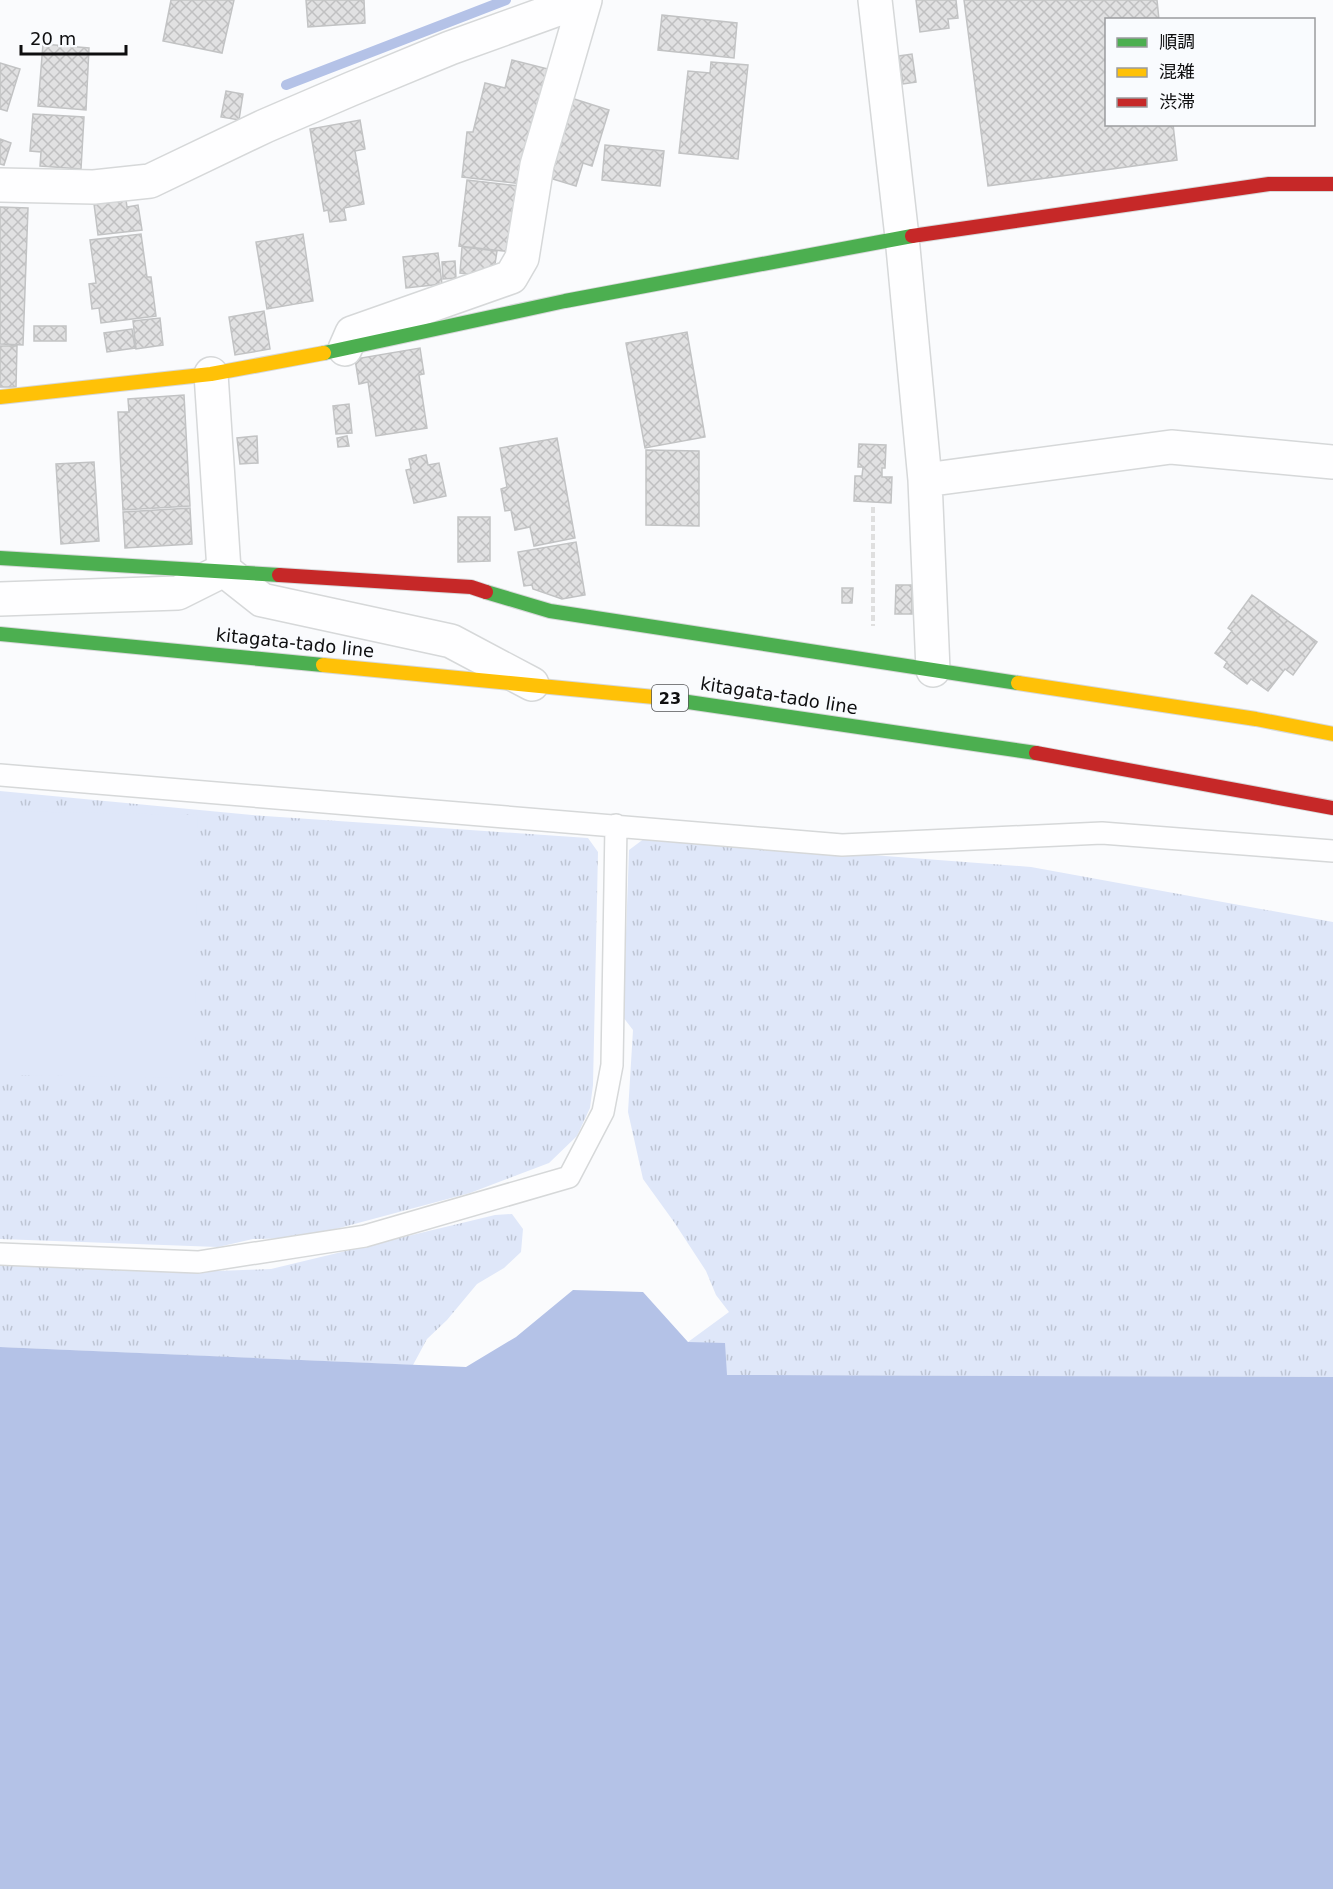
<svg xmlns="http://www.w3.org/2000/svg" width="1333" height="1889" font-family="'DejaVu Sans','Noto Sans JP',sans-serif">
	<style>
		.grass { fill: url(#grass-tufts) }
		.garden { fill: #dfe7f9 }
		.water { fill: #b4c2e7 }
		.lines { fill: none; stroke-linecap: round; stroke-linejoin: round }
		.stream { stroke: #b4c2e7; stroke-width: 10 }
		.building { fill: url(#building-cross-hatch); stroke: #c2c3c4; stroke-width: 1.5 }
		.lane-casing { stroke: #d6d8d9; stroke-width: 24 }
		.street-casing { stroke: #d6d8d9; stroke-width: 36 }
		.fast-casing { stroke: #d6d8d9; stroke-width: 16 }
		.slow-casing { stroke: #d6d8d9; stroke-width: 16 }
		.jam-casing { stroke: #d6d8d9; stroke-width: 16 }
		.path { stroke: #dfdfdf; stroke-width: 4; stroke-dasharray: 6 3; stroke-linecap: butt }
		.lane { stroke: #fefeff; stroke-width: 21 }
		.street { stroke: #fefeff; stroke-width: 33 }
		.fast { stroke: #4caf50; stroke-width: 14 }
		.slow { stroke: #ffc107; stroke-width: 14 }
		.jam { stroke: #c62828; stroke-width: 14 }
		.labels { text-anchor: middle; stroke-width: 4.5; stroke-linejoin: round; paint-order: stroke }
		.shield { fill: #f9fbfe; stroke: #545557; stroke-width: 1.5 }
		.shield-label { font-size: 16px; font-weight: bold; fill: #0e0e0f }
		.street-label { font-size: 18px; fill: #0e0e0f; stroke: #f9fbfe }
	</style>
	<defs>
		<pattern id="grass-tufts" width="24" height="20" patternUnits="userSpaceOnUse" patternTransform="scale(1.5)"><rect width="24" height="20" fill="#dfe7f9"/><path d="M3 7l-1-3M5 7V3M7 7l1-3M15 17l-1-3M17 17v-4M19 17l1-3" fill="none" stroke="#bec5d4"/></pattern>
		<pattern id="building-cross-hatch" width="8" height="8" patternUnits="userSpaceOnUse" patternTransform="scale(1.5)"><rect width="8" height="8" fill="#e1e1e2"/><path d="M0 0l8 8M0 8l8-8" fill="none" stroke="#c0c0c1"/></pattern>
	</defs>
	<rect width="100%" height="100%" fill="#fafbfd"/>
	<path class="grass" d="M 0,791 L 252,815 L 588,838 L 598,852 L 593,1085 L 590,1108 L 577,1136 L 549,1163 L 470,1193 L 302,1238 L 253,1239 L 218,1247 L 0,1239 Z
		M 645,838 L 1031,867 L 1333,922 L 1333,1377 L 727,1375 L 688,1342 L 729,1312 L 716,1295 L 706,1271 L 674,1222 L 643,1179 L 628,1112 L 633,1030 L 623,1017 L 629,850 Z
		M 512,1214 L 523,1229 L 521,1252 L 504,1268 L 477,1284 L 447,1320 L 427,1339 L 413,1365 L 0,1347 L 0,1263 L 217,1271 L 271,1269 L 495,1215 Z"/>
	<path class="garden" d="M 0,811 L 198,815 L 195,1078 L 0,1075 Z"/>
	<path class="water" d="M 573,1290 L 643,1292 L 688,1342 L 725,1343 L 727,1375 L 1333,1377 L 1333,1889 L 0,1889 L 0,1347 L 466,1367 L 516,1337 Z"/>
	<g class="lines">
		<path class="stream" d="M 286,85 L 506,0"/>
	</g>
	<path class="building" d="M 171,0 L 234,0 L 222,53 L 163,41 Z
		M 306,0 L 364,0 L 365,23 L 308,27 Z
		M 916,0 L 956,0 L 958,18 L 948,19 L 949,28 L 920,32 Z
		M 964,0 L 1157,0 L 1159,20 L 1106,20 L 1106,124 L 1173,124 L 1177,160 L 988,186 Z
		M 662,15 L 737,23 L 734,58 L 658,50 Z
		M 43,44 L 89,48 L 86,110 L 38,106 Z
		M 912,54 L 916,82 L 903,84 L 899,56 Z
		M 512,60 L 548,69 L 522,184 L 462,177 L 467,132 L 473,132 L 485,83 L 505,88 Z
		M 711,62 L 748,65 L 738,159 L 679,153 L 688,71 L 710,73 Z
		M 0,63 L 20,69 L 7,111 L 0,109 Z
		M 226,91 L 243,94 L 239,120 L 221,117 Z
		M 568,97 L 609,110 L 592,166 L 583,163 L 576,186 L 543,176 Z
		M 33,114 L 84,117 L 81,169 L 40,166 L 41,152 L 30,151 Z
		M 360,120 L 365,149 L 355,151 L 364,204 L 344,208 L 346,220 L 330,222 L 328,210 L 324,211 L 310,129 Z
		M 0,139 L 11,143 L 4,165 L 0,164 Z
		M 605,145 L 664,151 L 660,186 L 602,180 Z
		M 467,180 L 519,186 L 512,252 L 459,246 Z
		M 126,200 L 127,207 L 138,205 L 142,230 L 98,235 L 94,204 Z
		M 0,207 L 28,208 L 23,345 L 0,344 Z
		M 141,234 L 147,277 L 151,277 L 156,316 L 101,323 L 99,308 L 92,309 L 89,284 L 96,283 L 90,240 Z
		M 303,234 L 313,301 L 267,309 L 256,242 Z
		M 462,247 L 497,251 L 493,277 L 460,273 Z
		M 438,253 L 442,284 L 406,288 L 403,257 Z
		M 455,261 L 456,278 L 443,279 L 442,262 Z
		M 264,311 L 270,349 L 235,355 L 229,317 Z
		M 160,318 L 163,345 L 136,349 L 133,321 Z
		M 34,326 L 66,326 L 66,341 L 34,341 Z
		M 132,329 L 135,348 L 107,352 L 104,333 Z
		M 687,332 L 705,437 L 645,448 L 626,343 Z
		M 0,346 L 17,346 L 16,387 L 0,387 Z
		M 420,348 L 424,374 L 419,375 L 427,428 L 376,436 L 368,382 L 359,384 L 355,359 Z
		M 184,395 L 190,506 L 123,510 L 118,412 L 129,412 L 128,399 Z
		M 349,404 L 352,433 L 336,434 L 333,406 Z
		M 257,436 L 258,463 L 240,464 L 237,438 Z
		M 347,436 L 349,446 L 338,447 L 337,438 Z
		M 557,438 L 575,538 L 534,546 L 530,527 L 515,530 L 511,510 L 505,511 L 501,489 L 507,487 L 500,448 Z
		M 859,444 L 886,445 L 885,468 L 882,468 L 882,477 L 892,477 L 891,503 L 854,501 L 855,476 L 862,476 L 863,467 L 858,467 Z
		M 646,450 L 699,451 L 699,526 L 646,525 Z
		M 426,455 L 428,465 L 439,463 L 446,496 L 414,503 L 406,470 L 411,469 L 409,459 Z
		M 94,462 L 99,541 L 61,544 L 56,464 Z
		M 190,508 L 192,544 L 125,548 L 123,512 Z
		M 458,517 L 490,517 L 490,561 L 458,562 Z
		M 576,542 L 585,595 L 562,599 L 533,589 L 532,585 L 524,586 L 518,552 Z
		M 896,585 L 912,585 L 912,614 L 895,614 Z
		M 842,588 L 853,588 L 852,603 L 842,603 Z
		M 1252,595 L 1317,642 L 1293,675 L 1285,669 L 1268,691 L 1251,679 L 1247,684 L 1224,667 L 1227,662 L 1215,653 L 1232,631 L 1228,628 Z"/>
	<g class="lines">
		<defs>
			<path id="lane" d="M 0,775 L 842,845 L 1102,833 L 1333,851
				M 0,1254 L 198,1262 L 365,1236 L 569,1177 L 603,1112 L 612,1065 L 616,825"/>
			<path id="street" d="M 875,0 L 902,237 L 925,480 L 933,670
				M 0,185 L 94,187 L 150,181 L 265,126 L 351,89 L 450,48 L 583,0
				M 345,349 L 352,333 L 511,277 L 522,258 L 537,165 L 585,0
				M 211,374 L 224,570 L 262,600 L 451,641 L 532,684
				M 925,480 L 1171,447 L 1333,462
				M 0,599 L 178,593 L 224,570"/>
			<path id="fast" d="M 324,353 L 565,301 L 912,236
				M 0,558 L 279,575
				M 486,592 L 550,611 L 1018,683
				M 0,634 L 323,665
				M 654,697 L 1036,753"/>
			<path id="slow" d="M 0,397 L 211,374 L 324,353
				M 323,665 L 654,697
				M 1018,683 L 1256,719 L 1333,734"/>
			<path id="jam" d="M 912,236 L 1269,184 L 1333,184
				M 279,575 L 471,587 L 486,592
				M 1036,753 L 1333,808"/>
		</defs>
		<use href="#lane" class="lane-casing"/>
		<use href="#street" class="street-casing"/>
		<use href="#fast" class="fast-casing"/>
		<use href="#slow" class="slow-casing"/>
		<use href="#jam" class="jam-casing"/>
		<path class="path" d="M 873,507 L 873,626"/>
		<use href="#lane" class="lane"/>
		<use href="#street" class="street"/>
		<use href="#fast" class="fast"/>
		<use href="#slow" class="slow"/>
		<use href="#jam" class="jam"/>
	</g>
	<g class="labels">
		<rect class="shield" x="652" y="685" width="36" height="26" rx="4.5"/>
		<g class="shield-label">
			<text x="670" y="704">23</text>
		</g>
		<g class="street-label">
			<text transform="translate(295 643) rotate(6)" y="6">kitagata-tado line</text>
			<text transform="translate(779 696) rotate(9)" y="6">kitagata-tado line</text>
		</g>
	</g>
	<rect x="1105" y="18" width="210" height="108" fill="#f9fbfe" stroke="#9b9c9e" stroke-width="1.5"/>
	<rect x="1117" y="38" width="30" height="9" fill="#4caf50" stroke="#9b9c9e" stroke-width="1.5"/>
	<text x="1159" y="48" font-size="18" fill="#0e0e0f">順調</text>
	<rect x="1117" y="68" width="30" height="9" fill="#ffc107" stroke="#9b9c9e" stroke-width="1.5"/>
	<text x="1159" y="78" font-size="18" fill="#0e0e0f">混雑</text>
	<rect x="1117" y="98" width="30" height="9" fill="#c62828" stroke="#9b9c9e" stroke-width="1.5"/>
	<text x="1159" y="108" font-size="18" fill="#0e0e0f">渋滞</text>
	<path d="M21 45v9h105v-9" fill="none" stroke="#0e0e0f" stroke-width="3"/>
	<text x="30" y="45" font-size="18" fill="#0e0e0f" stroke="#f9fbfe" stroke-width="4.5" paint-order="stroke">20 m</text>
</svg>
